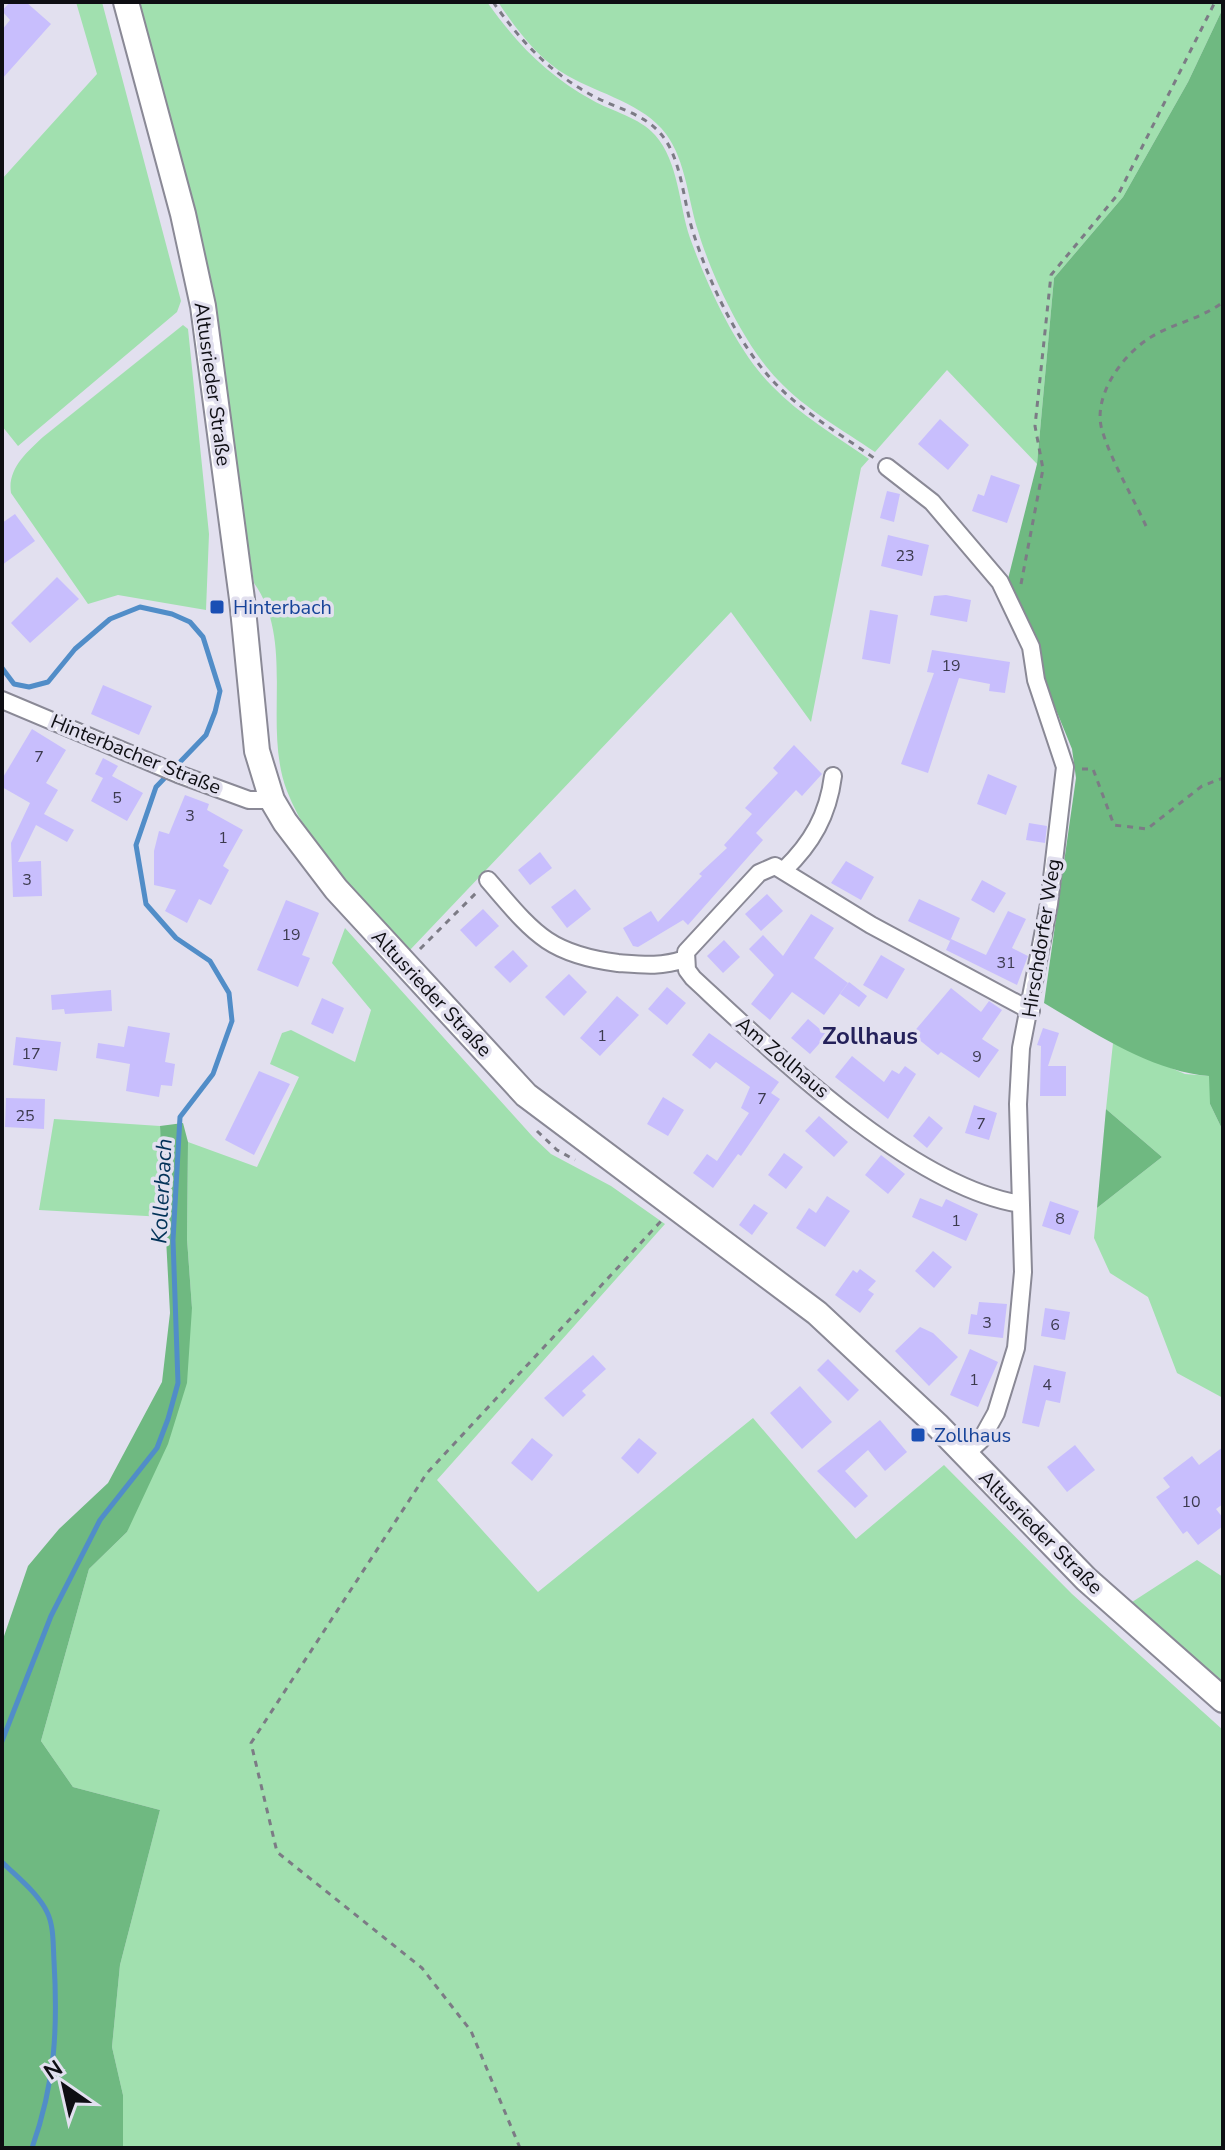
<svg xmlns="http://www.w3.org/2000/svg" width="1225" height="2150" font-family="'Nunito Sans',sans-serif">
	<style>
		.green { fill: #a1e0af }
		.forest { fill: #6fb981 }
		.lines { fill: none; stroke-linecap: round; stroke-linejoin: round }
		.stream { stroke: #518dc8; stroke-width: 5 }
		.building { fill: #c8befd }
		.street-casing { stroke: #8a8996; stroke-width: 20 }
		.secondary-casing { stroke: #8a8996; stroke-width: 28 }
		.path { stroke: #7c7b85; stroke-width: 3; stroke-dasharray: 6 6; stroke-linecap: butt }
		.street { stroke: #fff; stroke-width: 16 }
		.secondary { stroke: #fff; stroke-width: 24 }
		.transit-dot { fill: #1a4fb4; stroke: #e2e0ef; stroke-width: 3 }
		.labels { text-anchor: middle; stroke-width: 7; stroke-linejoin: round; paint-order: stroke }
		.number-label { font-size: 16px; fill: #3c3a4e }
		.street-label { font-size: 20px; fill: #0e0e13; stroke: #e2e0ef }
		.transit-label { font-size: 20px; fill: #164399; stroke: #e2e0ef; text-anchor: start }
		.water-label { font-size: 22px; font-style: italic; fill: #023258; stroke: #e2e0ef }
		.quarter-label { font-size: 24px; font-weight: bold; fill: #24215a; stroke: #e2e0ef }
	</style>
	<rect width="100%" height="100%" fill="#e2e0ef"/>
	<path class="green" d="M 76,2 L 102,2 L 181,301 L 177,312 L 18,446 L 2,426 L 2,179 L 97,74 Z
		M 136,2 L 487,2 C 517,44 547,75 592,100 C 613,112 639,117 655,135 C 679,162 679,206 690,238 C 707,285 736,350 772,386 C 800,415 836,436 869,459 L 861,468 L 811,722 L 731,612 L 409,951 C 367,903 311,853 287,791 C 262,726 296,642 254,583 L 211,308 Z
		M 498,2 L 1223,2 L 1223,8 L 1188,82 L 1123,197 L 1054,278 L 1037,464 L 947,370 L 875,452 C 843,430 805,409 778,380 C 744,345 712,277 698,231 C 688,200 686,161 666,134 C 644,104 600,94 568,76 C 538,59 517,30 498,2 Z
		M 183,325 L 188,329 L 209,534 L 206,610 L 118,595 L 88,604 L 11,493 C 7,469 27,452 43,437 Z
		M 345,928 L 533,1137 L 551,1154 L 611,1186 L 665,1224 L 437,1480 L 538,1592 L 753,1418 L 856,1539 L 944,1465 L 1072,1594 L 1223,1730 L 1223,2148 L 123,2148 L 123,2095 L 112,2047 L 120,1965 L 160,1810 L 73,1787 L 41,1741 L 89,1569 L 127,1532 L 192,1308 L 187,1239 L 188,1142 L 257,1167 L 299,1077 L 270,1064 L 282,1033 L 291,1030 L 355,1062 L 371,1010 L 332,963 Z
		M 1113,1043 L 1185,1074 L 1210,1076 L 1210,1104 L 1223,1131 L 1223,1398 L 1177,1373 L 1148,1297 L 1110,1273 L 1094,1238 L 1097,1208 L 1162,1157 L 1106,1109 Z
		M 54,1119 L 160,1126 L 165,1173 L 164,1217 L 39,1210 Z
		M 1197,1560 L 1223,1577 L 1223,1687 L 1129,1604 Z"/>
	<path class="forest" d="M 1223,8 L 1223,1131 L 1210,1104 L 1209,1076 C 1150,1071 1095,1033 1044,1003 L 1076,778 L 1072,749 L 1041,673 L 1039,649 L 1008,579 L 1037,464 L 1054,278 L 1123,197 L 1188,82 Z
		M 1106,1109 L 1162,1157 L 1097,1208 Z
		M 183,1123 L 188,1142 L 187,1239 L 192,1308 L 187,1383 L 168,1444 L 127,1532 L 89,1569 L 41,1741 L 73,1787 L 160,1810 L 120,1965 L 112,2047 L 123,2095 L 123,2148 L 2,2148 L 2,1642 L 28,1566 L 59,1529 L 108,1483 L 162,1382 L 170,1313 L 160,1126 Z"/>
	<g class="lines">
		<path class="stream" d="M 2,668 L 14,684 L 29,687 L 48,682 L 75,649 L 110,619 L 140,607 L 172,614 L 190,622 L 203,637 L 220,691 L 215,712 L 206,735 L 156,787 L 136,845 L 146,904 L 176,938 L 210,961 L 229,993 L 232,1021 L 213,1074 L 180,1117 L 173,1240 L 178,1383 L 168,1419 L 157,1448 L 100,1520 L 51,1616 L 2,1741
			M 2,1862 C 17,1877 38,1893 47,1912 C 54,1926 53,1945 54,1961 C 58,2029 55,2083 32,2148"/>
	</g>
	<path class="building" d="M 10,2 L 26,2 L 51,24 L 2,79 L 2,30 L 10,20 L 2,11 Z
		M 940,419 L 969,445 L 948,470 L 918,444 Z
		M 991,475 L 1020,485 L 1007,523 L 972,511 L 978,494 L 984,496 Z
		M 887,491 L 900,494 L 894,522 L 880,518 Z
		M 15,514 L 35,541 L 2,565 L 2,523 Z
		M 888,535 L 929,545 L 922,576 L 881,566 Z
		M 57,577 L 79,599 L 30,643 L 11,623 Z
		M 946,595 L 971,600 L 967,622 L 930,615 L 934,596 Z
		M 870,610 L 898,615 L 890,664 L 862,659 Z
		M 932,650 L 1010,662 L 1005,693 L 989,691 L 990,684 L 959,678 L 928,773 L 901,764 L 934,673 L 927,672 Z
		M 103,685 L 152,706 L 139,735 L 91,714 Z
		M 32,729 L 66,750 L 46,783 L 58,790 L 44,814 L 74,830 L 67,842 L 36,825 L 18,862 L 41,861 L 42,896 L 13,897 L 11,843 L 30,803 L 2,787 L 2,779 Z
		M 794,745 L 822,774 L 802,796 L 796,790 L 756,833 L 763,840 L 688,925 L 683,920 L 638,947 L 633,946 L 623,928 L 651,911 L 658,922 L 702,876 L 699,874 L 727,848 L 724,845 L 752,814 L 745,808 L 778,773 L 773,768 Z
		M 103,758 L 118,766 L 112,776 L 143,793 L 127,821 L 91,801 L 103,778 L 95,774 Z
		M 988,774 L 1017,786 L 1006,815 L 977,804 Z
		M 185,795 L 209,804 L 207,810 L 243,830 L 223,866 L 229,870 L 211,905 L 199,899 L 187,923 L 165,911 L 176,890 L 154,885 L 154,851 L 159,831 L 169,834 Z
		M 1029,823 L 1047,826 L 1045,843 L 1026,840 Z
		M 540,852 L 552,868 L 530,885 L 518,870 Z
		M 846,861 L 874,877 L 861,900 L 831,883 Z
		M 982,880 L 1006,893 L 994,913 L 971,900 Z
		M 575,889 L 591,909 L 567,928 L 551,907 Z
		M 767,894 L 783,911 L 761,931 L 745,914 Z
		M 919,899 L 960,918 L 950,941 L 908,921 Z
		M 286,900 L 319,913 L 302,955 L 310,958 L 298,987 L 257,970 Z
		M 483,909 L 499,926 L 476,947 L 460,930 Z
		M 1008,911 L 1026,919 L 1012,948 L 1028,956 L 1017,985 L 946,950 L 951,939 L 986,955 Z
		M 811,914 L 834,928 L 814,958 L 848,983 L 824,1015 L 792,992 L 770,1020 L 751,1004 L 774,975 L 749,949 L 763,935 L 783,956 Z
		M 724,940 L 740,957 L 723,973 L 707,956 Z
		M 513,950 L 528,966 L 510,983 L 494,967 Z
		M 881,955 L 905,969 L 887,999 L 863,985 Z
		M 569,974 L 587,992 L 564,1016 L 545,997 Z
		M 849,982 L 867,996 L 859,1007 L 840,994 Z
		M 667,987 L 686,1003 L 667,1025 L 648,1009 Z
		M 951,988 L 981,1012 L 989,1001 L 1002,1010 L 982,1039 L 999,1050 L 979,1078 L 941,1052 L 938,1055 L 912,1034 Z
		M 111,990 L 112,1011 L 65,1014 L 64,1009 L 52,1010 L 51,995 Z
		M 617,996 L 639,1015 L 600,1056 L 580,1038 Z
		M 322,998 L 344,1008 L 333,1034 L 311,1024 Z
		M 808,1019 L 827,1035 L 810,1054 L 791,1038 Z
		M 128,1026 L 170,1033 L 165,1062 L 175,1064 L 172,1086 L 161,1085 L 159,1097 L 126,1091 L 130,1064 L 96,1058 L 98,1043 L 124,1047 Z
		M 1043,1028 L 1059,1033 L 1048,1066 L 1066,1066 L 1066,1096 L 1040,1096 L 1041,1046 L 1037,1045 Z
		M 709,1033 L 779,1082 L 771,1093 L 780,1099 L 741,1156 L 738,1154 L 713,1188 L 693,1173 L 707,1154 L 717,1161 L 749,1113 L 741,1108 L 750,1087 L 716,1062 L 710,1069 L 692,1055 Z
		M 16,1037 L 61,1042 L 57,1071 L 13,1065 Z
		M 852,1056 L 884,1082 L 892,1070 L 899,1074 L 905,1066 L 916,1074 L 888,1119 L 835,1077 Z
		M 259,1071 L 290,1084 L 254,1155 L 225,1140 Z
		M 663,1097 L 684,1110 L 668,1136 L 647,1124 Z
		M 6,1098 L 45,1099 L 44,1129 L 5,1127 Z
		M 974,1105 L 997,1113 L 989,1140 L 965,1133 Z
		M 819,1116 L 848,1142 L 834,1157 L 805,1131 Z
		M 929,1116 L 943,1128 L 927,1148 L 913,1136 Z
		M 784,1153 L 803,1167 L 786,1189 L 768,1175 Z
		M 881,1155 L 905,1174 L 888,1194 L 865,1175 Z
		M 827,1196 L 850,1211 L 825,1247 L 796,1228 L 809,1208 L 816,1213 Z
		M 920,1198 L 942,1207 L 946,1199 L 978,1214 L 966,1241 L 912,1217 Z
		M 1050,1201 L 1079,1211 L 1070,1235 L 1042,1226 Z
		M 754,1204 L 768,1213 L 752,1235 L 739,1225 Z
		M 933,1251 L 952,1267 L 934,1288 L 915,1271 Z
		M 860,1269 L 876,1281 L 868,1290 L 874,1294 L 860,1313 L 835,1295 L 853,1270 L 857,1273 Z
		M 979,1302 L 1007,1304 L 1003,1338 L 968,1334 L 971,1314 L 977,1315 Z
		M 1045,1308 L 1070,1312 L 1065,1340 L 1041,1336 Z
		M 920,1327 L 933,1333 L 958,1357 L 929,1386 L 895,1351 Z
		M 970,1349 L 998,1362 L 978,1407 L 950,1395 Z
		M 593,1355 L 606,1369 L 582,1391 L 586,1395 L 563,1417 L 544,1398 Z
		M 828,1359 L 859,1390 L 848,1401 L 817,1370 Z
		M 1034,1365 L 1066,1372 L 1060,1403 L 1046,1400 L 1039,1427 L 1022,1423 Z
		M 800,1386 L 832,1422 L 802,1449 L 770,1413 Z
		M 880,1420 L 907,1452 L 885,1471 L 868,1450 L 845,1471 L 868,1496 L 855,1508 L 817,1471 Z
		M 532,1438 L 553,1455 L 532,1481 L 511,1463 Z
		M 639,1438 L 657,1453 L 638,1474 L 621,1458 Z
		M 1075,1445 L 1095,1470 L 1067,1492 L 1047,1467 Z
		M 1223,1447 L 1223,1504 L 1216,1509 L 1223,1518 L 1223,1526 L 1198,1545 L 1187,1531 L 1183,1534 L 1156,1497 L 1170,1487 L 1163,1478 L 1192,1456 L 1199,1465 Z"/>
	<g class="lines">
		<defs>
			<path id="street" d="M 887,467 L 932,502 L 1000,582 L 1031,647 L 1036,680 L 1065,767 L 1049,904 L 1021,1048 L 1018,1104 L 1023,1272 L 1016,1348 L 996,1413 L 981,1440 L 965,1455
				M 2,700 L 178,774 L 249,800 L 272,800
				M 784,870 C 812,843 828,815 833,776
				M 488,880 C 533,932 547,954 618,963 C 644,965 661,967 685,959
				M 1021,1204 C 911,1187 774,1053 693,978 L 687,970 L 686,952 L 759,873 L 775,866 L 871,925 L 1031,1011"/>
			<path id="secondary" d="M 126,2 L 183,214 L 203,306 L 242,599 L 257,751 L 272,800 L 285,822 L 336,889 L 526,1095 L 817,1313 L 938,1426 L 1086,1579 L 1223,1700"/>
		</defs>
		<use href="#street" class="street-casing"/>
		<use href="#secondary" class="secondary-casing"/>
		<path class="path" d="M 493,2 C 522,43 553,76 599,99 C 620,109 645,115 661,134 C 682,159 683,201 693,232 C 709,282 736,341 773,381 C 801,411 840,434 874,458
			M 1146,526 C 1132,495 1112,463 1102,430 C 1092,396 1123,354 1151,337 C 1174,323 1201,319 1223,302
			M 1021,584 L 1043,469 L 1035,426 L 1051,275 L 1119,193 L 1215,2
			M 1082,769 L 1093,769 L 1114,825 L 1147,829 L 1202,786 L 1223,778
			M 420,949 L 477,892
			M 537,1131 L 557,1150 L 575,1160
			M 520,2148 L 471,2031 L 422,1968 L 277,1852 L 251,1743 L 427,1473 L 662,1220"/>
		<use href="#street" class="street"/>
		<use href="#secondary" class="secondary"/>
	</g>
	<g class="transit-dot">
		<rect x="209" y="599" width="16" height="16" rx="4"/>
		<rect x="910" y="1427" width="16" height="16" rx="4"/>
	</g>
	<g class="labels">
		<g class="number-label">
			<text x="905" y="561">23</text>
			<text x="951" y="671">19</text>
			<text x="39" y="762">7</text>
			<text x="117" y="803">5</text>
			<text x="190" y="821">3</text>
			<text x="223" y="843">1</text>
			<text x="27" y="885">3</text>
			<text x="291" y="940">19</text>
			<text x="1006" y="968">31</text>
			<text x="602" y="1041">1</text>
			<text x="31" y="1059">17</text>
			<text x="977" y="1062">9</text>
			<text x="762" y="1104">7</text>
			<text x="25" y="1121">25</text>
			<text x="981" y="1129">7</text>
			<text x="1060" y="1224">8</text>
			<text x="956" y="1226">1</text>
			<text x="987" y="1328">3</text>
			<text x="1055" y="1330">6</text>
			<text x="974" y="1385">1</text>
			<text x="1047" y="1390">4</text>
			<text x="1191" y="1507">10</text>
		</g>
		<g class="street-label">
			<text transform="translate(213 384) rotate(82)" y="7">Altusrieder Straße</text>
			<text transform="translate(136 754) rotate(22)" y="7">Hinterbacher Straße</text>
			<text transform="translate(1041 938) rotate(-81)" y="7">Hirschdorfer Weg</text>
			<text transform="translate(432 993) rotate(47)" y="7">Altusrieder Straße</text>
			<text transform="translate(783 1057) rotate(40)" y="7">Am Zollhaus</text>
			<text transform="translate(1041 1532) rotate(45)" y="7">Altusrieder Straße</text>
		</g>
		<g class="transit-label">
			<text x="233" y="614">Hinterbach</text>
			<text x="934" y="1442">Zollhaus</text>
		</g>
		<g class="water-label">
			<text transform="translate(161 1191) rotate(-87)" y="8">Kollerbach</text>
		</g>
		<g class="quarter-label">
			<text x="870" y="1044">Zollhaus</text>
		</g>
	</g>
	<rect width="1225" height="2150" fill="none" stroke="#0e0e13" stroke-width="8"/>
	<g transform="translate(64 2086) rotate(326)" stroke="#e2e0ef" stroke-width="6" paint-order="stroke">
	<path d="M0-6L14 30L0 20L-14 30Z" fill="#0e0e13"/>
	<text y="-12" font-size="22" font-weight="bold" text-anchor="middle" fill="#0e0e13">N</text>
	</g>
</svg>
